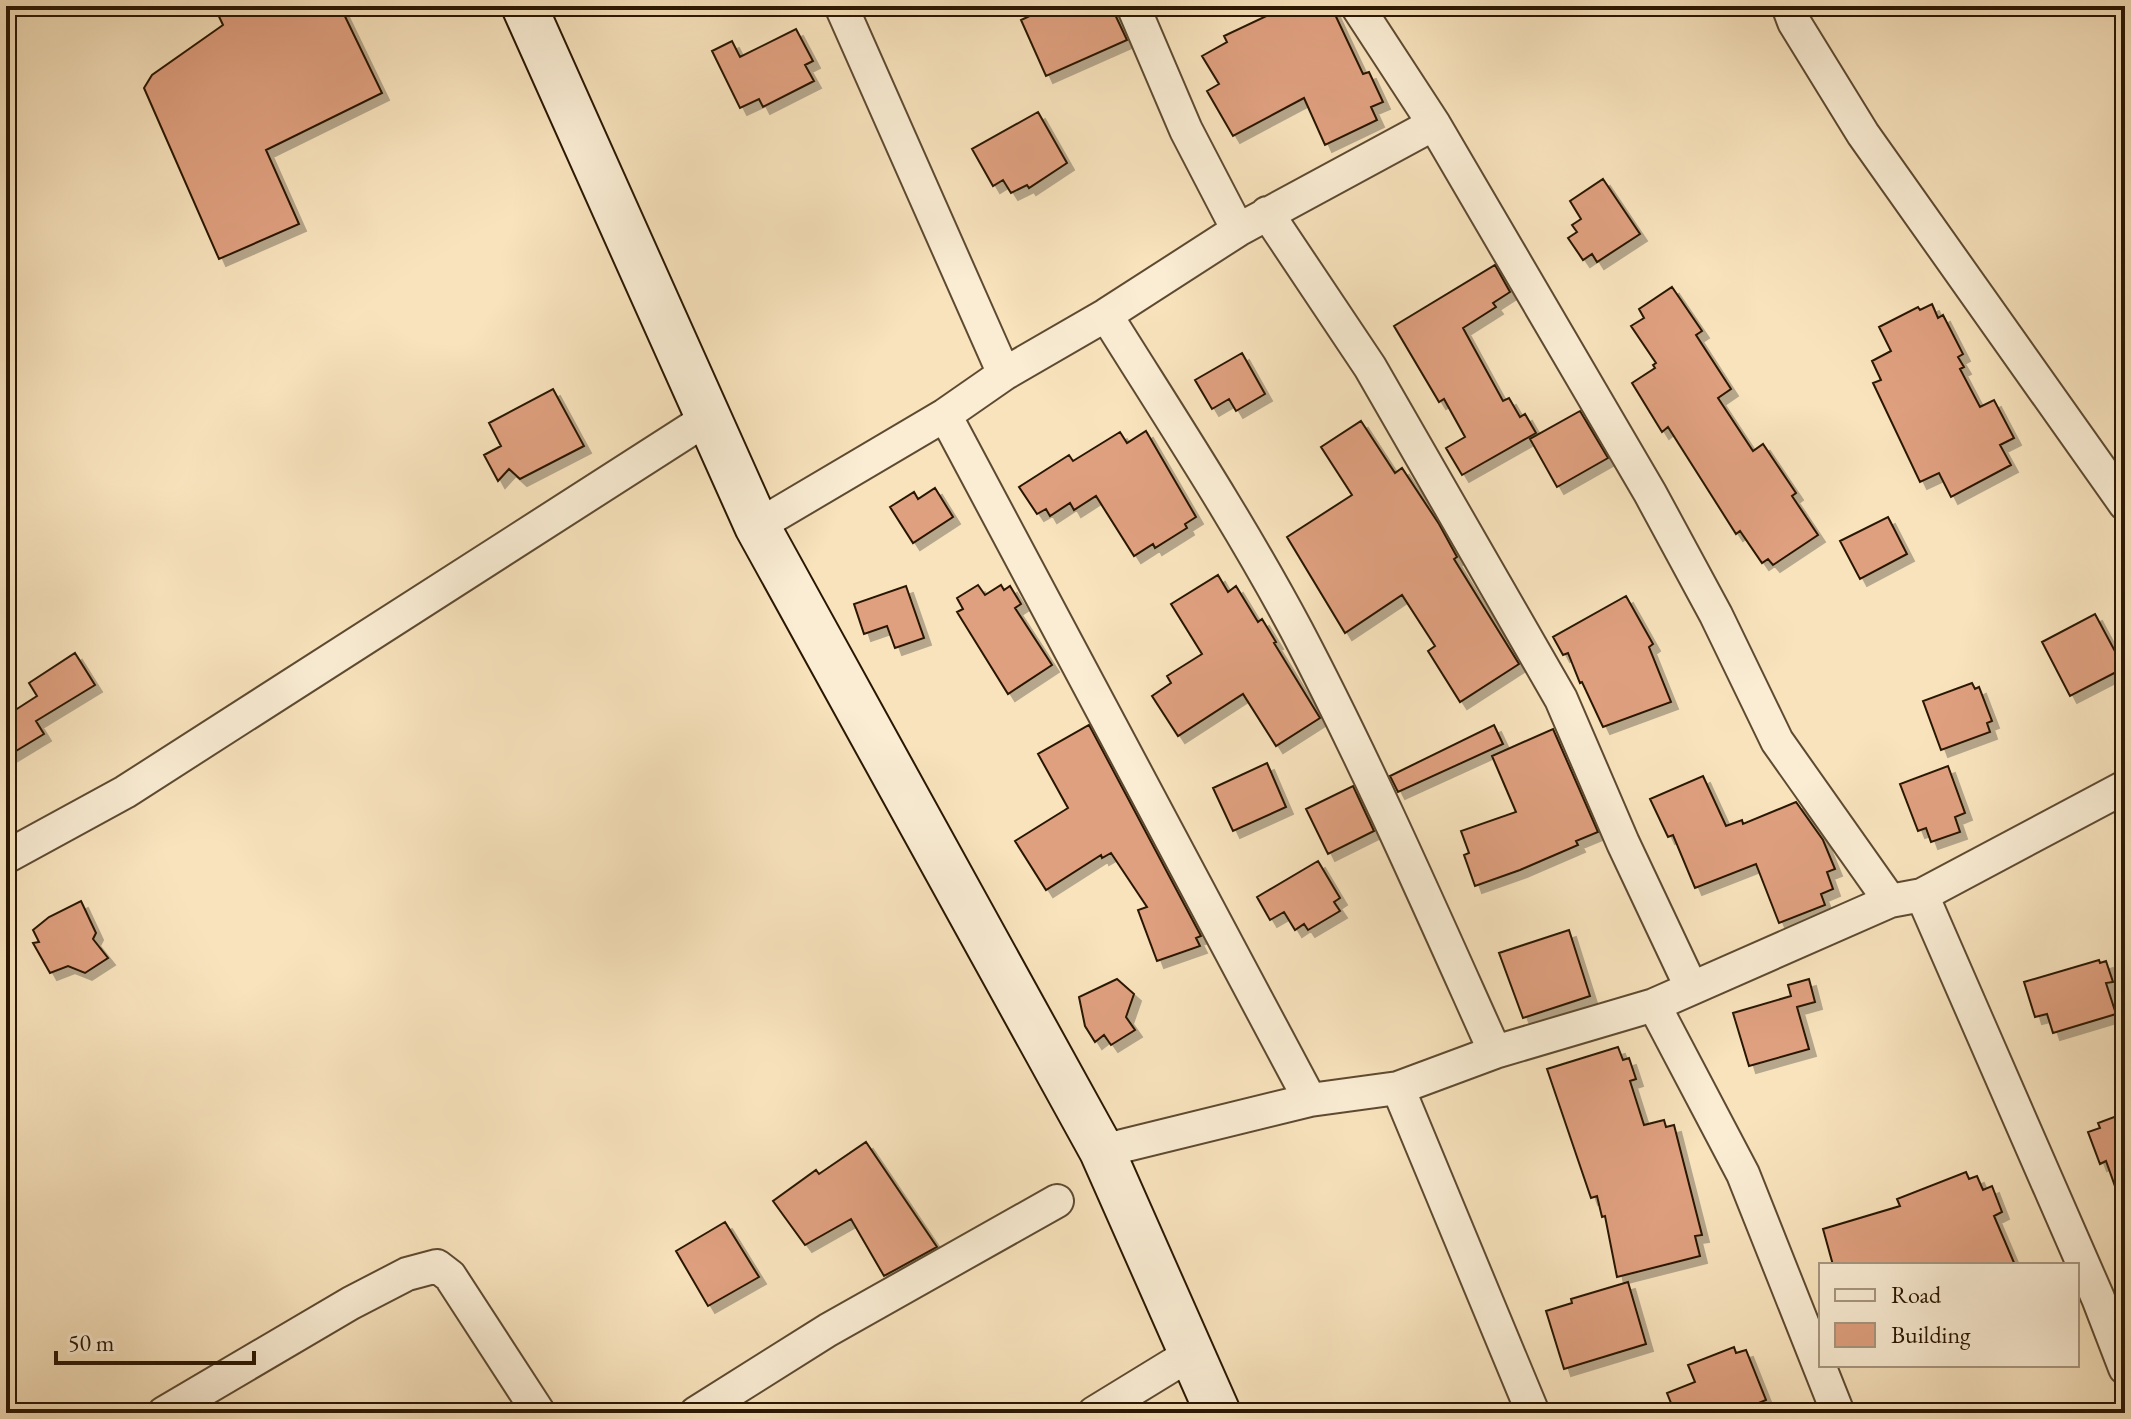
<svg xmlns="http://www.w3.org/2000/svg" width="2131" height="1419" font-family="'EB Garamond',serif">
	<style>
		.building { fill: #dfa07f; stroke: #2a1702; stroke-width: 2; filter: url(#shadow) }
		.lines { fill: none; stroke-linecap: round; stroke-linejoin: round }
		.street-casing { stroke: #5e4a31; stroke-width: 36 }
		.secondary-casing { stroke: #2a1702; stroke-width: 48 }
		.street { stroke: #faedd4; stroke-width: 32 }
		.secondary { stroke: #faedd4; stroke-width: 44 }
	</style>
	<defs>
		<filter id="shadow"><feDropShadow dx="7" dy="7" stdDeviation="0" flood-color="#0004"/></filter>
	</defs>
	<rect width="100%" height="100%" fill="#f8e3bd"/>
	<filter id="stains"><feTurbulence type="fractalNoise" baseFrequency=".0025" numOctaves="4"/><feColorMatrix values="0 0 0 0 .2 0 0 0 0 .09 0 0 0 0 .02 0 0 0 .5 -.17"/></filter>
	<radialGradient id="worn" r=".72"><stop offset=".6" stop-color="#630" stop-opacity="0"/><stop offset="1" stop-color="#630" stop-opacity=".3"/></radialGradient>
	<path class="building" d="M 214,6 L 340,6 L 382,93 L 266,150 L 299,224 L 219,259 L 144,88 L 152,75 L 223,25 Z
		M 1051,6 L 1111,6 L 1127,40 L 1046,76 L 1021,20 Z
		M 1269,6 L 1331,6 L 1363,74 L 1369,72 L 1383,102 L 1371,107 L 1377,120 L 1325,145 L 1304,98 L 1233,136 L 1207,91 L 1219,84 L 1202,56 L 1227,42 L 1224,36 L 1273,13 Z
		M 796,29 L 813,61 L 805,65 L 814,81 L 763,107 L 759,99 L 740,108 L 712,51 L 732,41 L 740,57 Z
		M 1038,112 L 1067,163 L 1029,188 L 1027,185 L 1011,193 L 1003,180 L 993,186 L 972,149 Z
		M 1603,179 L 1640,234 L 1597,262 L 1592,254 L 1583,260 L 1568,238 L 1577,232 L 1572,225 L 1581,219 L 1570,201 Z
		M 1495,265 L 1510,292 L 1493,303 L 1496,307 L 1463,328 L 1503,401 L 1509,398 L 1520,417 L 1525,414 L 1536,433 L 1462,475 L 1446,448 L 1465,437 L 1444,399 L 1439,402 L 1394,326 Z
		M 1672,287 L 1702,331 L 1696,335 L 1731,389 L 1718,398 L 1753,451 L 1763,444 L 1796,493 L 1792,496 L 1818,535 L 1773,565 L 1768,559 L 1762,563 L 1740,531 L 1736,534 L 1668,427 L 1662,432 L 1632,383 L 1655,368 L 1653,365 L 1656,363 L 1631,326 L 1644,318 L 1639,309 Z
		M 1932,304 L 1938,318 L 1943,315 L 1963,354 L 1958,357 L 1964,367 L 1960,369 L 1980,407 L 1994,400 L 2014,438 L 2000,445 L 2011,465 L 1951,497 L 1939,473 L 1920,482 L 1873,383 L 1881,380 L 1872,361 L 1891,351 L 1879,327 L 1918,307 L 1920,310 Z
		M 1242,353 L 1265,394 L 1236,411 L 1229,399 L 1212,409 L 1195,380 Z
		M 553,389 L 584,446 L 520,479 L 509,469 L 498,481 L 484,455 L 501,446 L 489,423 Z
		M 1580,411 L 1608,458 L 1557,487 L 1530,439 Z
		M 1361,421 L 1395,473 L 1402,468 L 1439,524 L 1457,557 L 1454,559 L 1519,664 L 1460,702 L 1428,651 L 1435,646 L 1402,595 L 1345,633 L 1287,537 L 1352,495 L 1321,447 Z
		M 1146,431 L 1196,517 L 1185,524 L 1187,528 L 1155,548 L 1153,544 L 1134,556 L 1096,496 L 1074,510 L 1070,503 L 1050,516 L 1046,509 L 1037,514 L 1019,487 L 1069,455 L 1073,461 L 1120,432 L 1127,443 Z
		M 935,488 L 953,517 L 913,543 L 890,507 L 914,492 L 918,499 Z
		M 1888,517 L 1907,554 L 1860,579 L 1840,541 Z
		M 1218,575 L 1228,592 L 1236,586 L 1258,622 L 1262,619 L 1276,642 L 1274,643 L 1320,718 L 1276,746 L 1243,694 L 1178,736 L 1152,696 L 1171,683 L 1167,676 L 1202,654 L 1171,604 Z
		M 978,585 L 985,595 L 1001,585 L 1004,590 L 1010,586 L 1021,604 L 1015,608 L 1052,665 L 1008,694 L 957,612 L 963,609 L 957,598 Z
		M 906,586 L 924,638 L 895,648 L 887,626 L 864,634 L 854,604 Z
		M 1626,596 L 1653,644 L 1649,647 L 1671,702 L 1603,727 L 1582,682 L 1580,683 L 1568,653 L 1563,655 L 1553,637 Z
		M 2095,614 L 2124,668 L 2070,696 L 2042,642 Z
		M 75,653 L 95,685 L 36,721 L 44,734 L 6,757 L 6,716 L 37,696 L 29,683 Z
		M 1972,683 L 1975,689 L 1979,687 L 1992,721 L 1987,723 L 1990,732 L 1941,750 L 1923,701 Z
		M 1089,725 L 1201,936 L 1196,938 L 1200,946 L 1157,961 L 1138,910 L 1147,907 L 1111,853 L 1102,858 L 1101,855 L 1046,890 L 1015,841 L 1068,808 L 1038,754 Z
		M 1494,725 L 1503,744 L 1398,792 L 1390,776 Z
		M 1553,729 L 1598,832 L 1576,841 L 1578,845 L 1520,870 L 1475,886 L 1464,855 L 1469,853 L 1461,831 L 1516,812 L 1492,756 Z
		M 1267,763 L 1286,807 L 1233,831 L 1213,788 Z
		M 1948,766 L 1965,813 L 1955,817 L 1960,832 L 1931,842 L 1926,828 L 1918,831 L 1900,784 Z
		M 1703,776 L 1726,826 L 1742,820 L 1743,824 L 1796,802 L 1823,840 L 1835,869 L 1827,872 L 1833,889 L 1821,894 L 1825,905 L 1779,923 L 1756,864 L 1695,888 L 1673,835 L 1668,837 L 1650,799 Z
		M 1353,786 L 1374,831 L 1328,854 L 1306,809 Z
		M 1318,861 L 1340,898 L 1334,902 L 1340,911 L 1308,930 L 1304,924 L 1295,930 L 1284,912 L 1270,920 L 1257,897 Z
		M 81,901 L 96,933 L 93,939 L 108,958 L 85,973 L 68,966 L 50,973 L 33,943 L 39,942 L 33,930 L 49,917 Z
		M 1569,930 L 1590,996 L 1523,1018 L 1499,953 Z
		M 2099,960 L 2100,963 L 2106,961 L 2113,982 L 2106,983 L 2116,1014 L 2053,1033 L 2047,1014 L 2035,1017 L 2024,982 Z
		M 1117,979 L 1134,994 L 1126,1017 L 1135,1030 L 1111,1045 L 1104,1035 L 1095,1042 L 1085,1026 L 1079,997 Z
		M 1809,979 L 1815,1002 L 1797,1007 L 1809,1049 L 1749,1066 L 1733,1013 L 1791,996 L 1788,985 Z
		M 1618,1047 L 1623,1060 L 1629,1058 L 1636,1079 L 1630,1081 L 1644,1125 L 1664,1120 L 1666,1127 L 1674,1125 L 1702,1235 L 1695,1236 L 1700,1256 L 1617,1277 L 1605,1216 L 1602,1217 L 1597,1196 L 1591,1198 L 1547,1069 Z
		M 2125,1113 L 2125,1205 L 2122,1206 L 2106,1161 L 2100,1164 L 2088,1132 L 2100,1128 L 2098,1123 Z
		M 866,1142 L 937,1247 L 884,1276 L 851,1219 L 805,1245 L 773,1201 L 816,1170 L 819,1174 Z
		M 1966,1172 L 1969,1179 L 1977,1176 L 1983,1190 L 1992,1186 L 2002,1212 L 1994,1216 L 2015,1265 L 1833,1265 L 1823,1229 L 1900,1206 L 1897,1199 Z
		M 725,1222 L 759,1277 L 708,1306 L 676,1251 Z
		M 1628,1282 L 1646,1344 L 1564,1369 L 1546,1311 L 1572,1303 L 1571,1299 Z
		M 1734,1347 L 1736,1353 L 1746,1350 L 1766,1400 L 1756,1404 L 1759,1413 L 1675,1413 L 1667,1393 L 1695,1382 L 1688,1365 Z"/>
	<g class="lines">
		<defs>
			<path id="street" d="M 841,6 L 1004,374
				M 1133,6 L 1186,130 L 1238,230
				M 1357,6 L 1434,124 L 1650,493 L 1716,615 L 1777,741 L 1890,901
				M 1788,6 L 1794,22 L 1863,134 L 2125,504
				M 1267,213 L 1370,367 L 1561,699 L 1623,843 L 1691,987
				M 1106,315 C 1171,419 1239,522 1297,631 C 1369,768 1431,910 1495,1052
				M 945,415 L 1310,1100
				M 757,526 L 945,415 L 1004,374 L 1106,315 L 1238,230 L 1434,124
				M 6,857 L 125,792 L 708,418
				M 1922,895 L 2098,1298 L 2125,1368
				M 1654,1005 L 1743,1174 L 1838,1413
				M 1398,1088 L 1533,1413
				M 1102,1151 L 1310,1100 L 1398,1088 L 1495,1052 L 1654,1005 L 1890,901 L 1922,895 L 2125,787
				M 164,1413 L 351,1303 L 407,1274 L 437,1266 L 450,1276 L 539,1413
				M 696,1413 L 828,1330 L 1057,1201
				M 1094,1413 L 1192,1353"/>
			<path id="secondary" d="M 524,6 L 757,526 L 1102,1151 L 1218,1413"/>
		</defs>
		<use href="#street" class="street-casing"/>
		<use href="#secondary" class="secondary-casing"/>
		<use href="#street" class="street"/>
		<use href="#secondary" class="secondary"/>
	</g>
	<rect width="2131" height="1419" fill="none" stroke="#f8e3bd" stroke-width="32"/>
	<rect x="8" y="8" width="2115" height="1403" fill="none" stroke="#2a1702" stroke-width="4"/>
	<rect x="16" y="16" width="2099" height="1387" fill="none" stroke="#2a1702" stroke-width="2"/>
	<rect x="1819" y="1263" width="260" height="104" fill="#faedd4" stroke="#a79780" stroke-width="2"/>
	<rect x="1835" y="1289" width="40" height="12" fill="#faedd4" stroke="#a79780" stroke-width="2"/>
	<text x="1891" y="1303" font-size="24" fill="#2a1702">Road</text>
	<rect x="1835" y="1323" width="40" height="24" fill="#dfa07f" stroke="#a79780" stroke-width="2"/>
	<text x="1891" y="1343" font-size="24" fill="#2a1702">Building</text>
	<path d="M56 1351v12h198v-12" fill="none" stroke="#2a1702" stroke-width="4"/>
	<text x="68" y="1351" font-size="24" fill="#2a1702" stroke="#faedd4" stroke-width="6" paint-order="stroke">50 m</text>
	<rect width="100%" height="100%" filter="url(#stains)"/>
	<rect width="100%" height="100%" fill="url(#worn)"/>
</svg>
